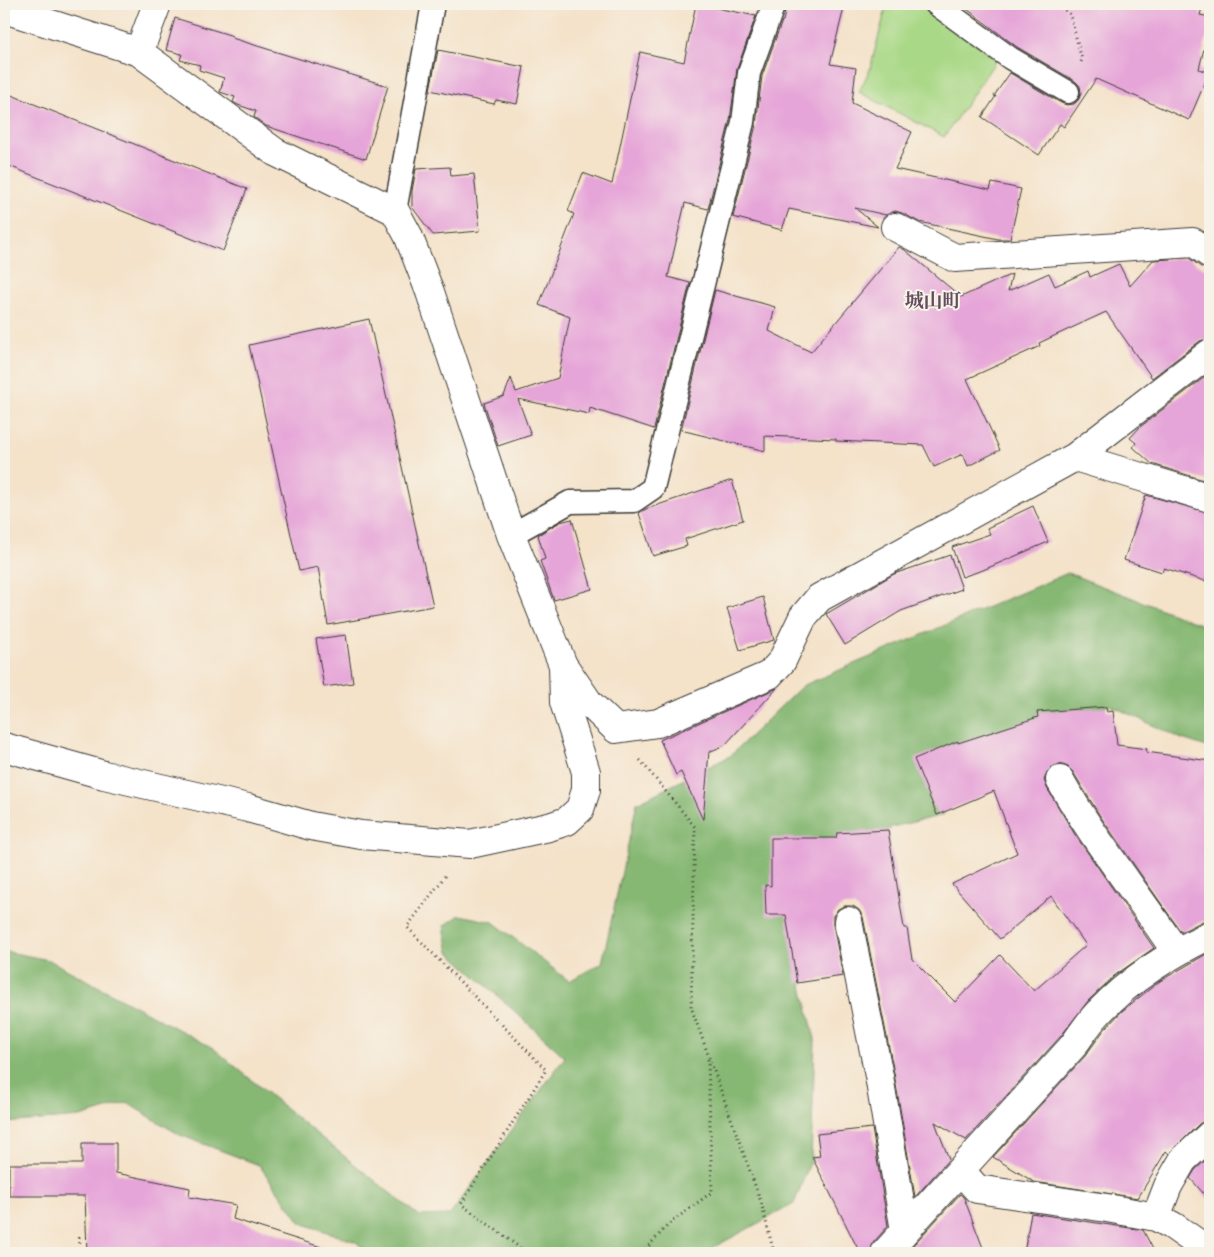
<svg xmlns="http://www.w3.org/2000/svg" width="1214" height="1257" font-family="'IM FELL French Canon','Noto Serif JP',serif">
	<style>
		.green { fill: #a9d886; stroke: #627a51 }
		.forest { fill: #86b873; stroke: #516a48 }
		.building { fill: #e6a5d8 }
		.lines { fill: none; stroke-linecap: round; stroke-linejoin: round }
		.lane-casing { stroke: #3c3a36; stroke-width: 25 }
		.street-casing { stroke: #3c3a36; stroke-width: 30 }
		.path { stroke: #3c3a36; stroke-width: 3; stroke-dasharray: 1 4; stroke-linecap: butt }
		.lane { stroke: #fff; stroke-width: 22 }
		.street { stroke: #fff; stroke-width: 28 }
		.labels { text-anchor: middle; stroke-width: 4; stroke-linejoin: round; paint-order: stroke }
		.neighbourhood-label { font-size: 19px; font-weight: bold; fill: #634c5e; stroke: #f7f3e8 }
	</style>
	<rect width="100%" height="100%" fill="#f7f3e8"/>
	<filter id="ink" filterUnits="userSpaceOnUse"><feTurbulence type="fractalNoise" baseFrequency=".02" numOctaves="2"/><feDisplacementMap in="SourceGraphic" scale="10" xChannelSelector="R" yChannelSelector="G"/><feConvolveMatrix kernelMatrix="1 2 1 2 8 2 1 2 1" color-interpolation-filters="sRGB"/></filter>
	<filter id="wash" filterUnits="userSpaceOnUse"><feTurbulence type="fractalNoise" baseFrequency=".0096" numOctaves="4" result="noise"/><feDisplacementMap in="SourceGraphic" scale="20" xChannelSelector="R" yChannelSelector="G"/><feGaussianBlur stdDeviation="1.12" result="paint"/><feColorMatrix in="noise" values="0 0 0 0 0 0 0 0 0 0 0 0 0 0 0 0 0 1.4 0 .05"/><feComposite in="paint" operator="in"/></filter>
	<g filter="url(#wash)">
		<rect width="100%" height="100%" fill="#f4e2c9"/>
		<path class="green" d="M 887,4 L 922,4 L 997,59 L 944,137 L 859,92 L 870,69 Z"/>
		<path class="forest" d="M 1068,573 L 1210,628 L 1210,748 L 1182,739 L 1110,705 L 1021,735 L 966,764 L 943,815 L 892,827 L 827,888 L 795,958 L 815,1039 L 811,1160 L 794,1204 L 703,1253 L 368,1253 L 356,1242 L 301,1223 L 259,1165 L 180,1135 L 127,1103 L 80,1117 L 4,1123 L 4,951 L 49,960 L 213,1048 L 308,1127 L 419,1216 L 450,1215 L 565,1057 L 449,952 L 444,926 L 460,915 L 493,922 L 569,981 L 602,963 L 637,803 L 730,756 L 802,686 Z"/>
		<g id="blocks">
			<path class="building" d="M 696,4 L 756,16 L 737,69 L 730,120 L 708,209 L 685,203 L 668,277 L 690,283 L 654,429 L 590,408 L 589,414 L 518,399 L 531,435 L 498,446 L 484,403 L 504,396 L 511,378 L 516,392 L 558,378 L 570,317 L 539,305 L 574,214 L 568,211 L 583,173 L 612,184 L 640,52 L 684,62 Z
				M 787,4 L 845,4 L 830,64 L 856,68 L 852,103 L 912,132 L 895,169 L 990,190 L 992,183 L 1021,189 L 1010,239 L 998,239 L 919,222 L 902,213 L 895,211 L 886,215 L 855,208 L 878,227 L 789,209 L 782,230 L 733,217 L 756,125 L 762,76 L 782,21 L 783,21 Z
				M 960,4 L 1203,4 L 1200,15 L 1210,17 L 1210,24 L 1199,69 L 1209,73 L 1189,120 L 1096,79 L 1064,127 L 1060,124 L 1039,155 L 982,117 L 996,96 L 994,96 L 1010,73 L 1061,103 L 1067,105 L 1074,104 L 1079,99 L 1081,93 L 1080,86 L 1075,81 L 1017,47 Z
				M 175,18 L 233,36 L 232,38 L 280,53 L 388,86 L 366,159 L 266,126 L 254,117 L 256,111 L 238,105 L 233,102 L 235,97 L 220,92 L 224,78 L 199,70 L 200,65 L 180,60 L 182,54 L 166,50 Z
				M 438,50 L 524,67 L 517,104 L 496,100 L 494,104 L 430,90 Z
				M 4,92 L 247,189 L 223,251 L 4,164 Z
				M 450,167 L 451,176 L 474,174 L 480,231 L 433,235 L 412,207 L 412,191 L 416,169 Z
				M 899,247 L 905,250 L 961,297 L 1012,274 L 1008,291 L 1049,273 L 1055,286 L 1088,271 L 1090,277 L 1119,264 L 1130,286 L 1153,260 L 1189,258 L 1201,267 L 1210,269 L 1210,338 L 1200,341 L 1152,378 L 1106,312 L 1039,343 L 1040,346 L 967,379 L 1000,450 L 968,466 L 963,454 L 934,467 L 923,445 L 836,441 L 836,439 L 765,436 L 765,451 L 681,430 L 715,290 L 775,307 L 769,331 L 811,352 Z
				M 369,319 L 433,606 L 328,625 L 318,567 L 299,571 L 249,345 Z
				M 1210,373 L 1210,482 L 1152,464 L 1133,447 L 1136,443 L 1130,438 L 1140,427 Z
				M 732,480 L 743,520 L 685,539 L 687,546 L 653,556 L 639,513 L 646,509 Z
				M 1146,495 L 1210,513 L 1210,564 L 1205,581 L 1164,568 L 1162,572 L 1124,560 Z
				M 1033,506 L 1048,542 L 983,570 L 962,577 L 952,547 L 990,534 L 987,528 Z
				M 572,519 L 592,589 L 554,600 L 540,561 L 545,559 L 538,535 L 560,522 Z
				M 950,555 L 962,589 L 901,611 L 845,645 L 826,614 L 894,574 Z
				M 763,597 L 774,640 L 740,650 L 727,608 Z
				M 346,635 L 353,683 L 324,687 L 316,639 Z
				M 777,688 L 725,745 L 709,752 L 703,820 L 681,772 L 676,775 L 660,740 Z
				M 1106,707 L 1107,712 L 1113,711 L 1117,745 L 1147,749 L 1146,752 L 1210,761 L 1210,919 L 1203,921 L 1181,932 L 1100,816 L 1073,772 L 1068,767 L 1060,764 L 1052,767 L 1047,772 L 1044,780 L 1047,788 L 1074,833 L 1154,948 L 1114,976 L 1088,1001 L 1061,1036 L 966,1140 L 935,1122 L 949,1159 L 915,1197 L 894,1073 L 863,917 L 859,910 L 853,906 L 844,906 L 838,909 L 833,916 L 833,924 L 843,976 L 797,983 L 786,915 L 766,915 L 765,885 L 771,886 L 771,838 L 836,838 L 837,833 L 888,830 L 904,928 L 907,928 L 912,959 L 955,1002 L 1000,955 L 1034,991 L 1086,945 L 1051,896 L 1000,939 L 952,884 L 1017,853 L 994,791 L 937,815 L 914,759 L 958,741 L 958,743 L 1038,717 L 1037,712 Z
				M 1210,952 L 1210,1120 L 1206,1120 L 1199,1124 L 1169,1154 L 1166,1151 L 1138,1198 L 1034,1182 L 993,1157 L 1085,1056 L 1104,1030 L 1122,1011 L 1160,981 Z
				M 872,1128 L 888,1226 L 873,1243 L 870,1253 L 860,1253 L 812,1157 L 820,1156 L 817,1134 Z
				M 82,1143 L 116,1143 L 116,1173 L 190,1188 L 189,1197 L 236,1205 L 233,1219 L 321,1247 L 320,1253 L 87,1253 L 85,1196 L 9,1196 L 9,1164 L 82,1164 Z
				M 1210,1156 L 1210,1201 L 1190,1178 L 1195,1170 Z
				M 960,1194 L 964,1198 L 985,1253 L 906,1253 Z
				M 1031,1213 L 1143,1230 L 1155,1253 L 1024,1253 Z"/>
		</g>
	</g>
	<g filter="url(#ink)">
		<use href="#blocks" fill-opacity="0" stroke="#3c3a36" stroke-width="1"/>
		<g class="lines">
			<defs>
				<path id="lane" d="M 936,4 L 1010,58 L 1068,92
					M 395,211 L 433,4
					M 511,535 L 570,502 L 634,501 L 653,488 L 743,122 L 749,73 L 774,4"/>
				<path id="street" d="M 4,9 L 139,52 L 275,152 L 395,211 L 408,235 L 430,292 L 511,535 L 563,665 L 589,703 L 616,729 L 658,723 L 769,675 L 782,661 L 803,617 L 819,598 L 1075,457 L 1210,353
					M 139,52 L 157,4
					M 895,227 L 955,258 L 1193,242 L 1210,254
					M 1075,457 L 1210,498
					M 4,747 L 104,775 L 248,808 L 311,826 L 361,835 L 470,844 L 549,827 L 567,821 L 580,809 L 586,790 L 586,772 L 564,702 L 563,665
					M 1060,780 C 1094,841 1138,894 1176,952
					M 848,921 L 879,1076 L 905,1231
					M 961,1171 L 977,1189 L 1107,1208 L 1156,1217 L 1173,1226 L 1210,1252
					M 1156,1217 L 1168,1186 L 1183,1160 L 1210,1135
					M 885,1253 L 1073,1046 C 1081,1035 1089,1022 1099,1012 C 1131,978 1169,955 1210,935"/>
			</defs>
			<use href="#lane" class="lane-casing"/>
			<use href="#street" class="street-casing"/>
			<path class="path" d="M 1057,4 L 1070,14 L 1082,60 L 1080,64
				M 640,760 L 695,827 L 691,1007 L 761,1202 L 774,1253
				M 445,876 L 407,927 L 546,1070 L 461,1204 L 527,1253
				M 79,1237 L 81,1253
				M 642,1253 L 670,1223 L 712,1192 L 708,1058"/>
			<use href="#lane" class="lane"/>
			<use href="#street" class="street"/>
		</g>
	</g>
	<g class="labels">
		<g class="neighbourhood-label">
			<text x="933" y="307">城山町</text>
		</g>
	</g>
	<rect width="1214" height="1257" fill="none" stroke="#f7f3e8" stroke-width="20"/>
</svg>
